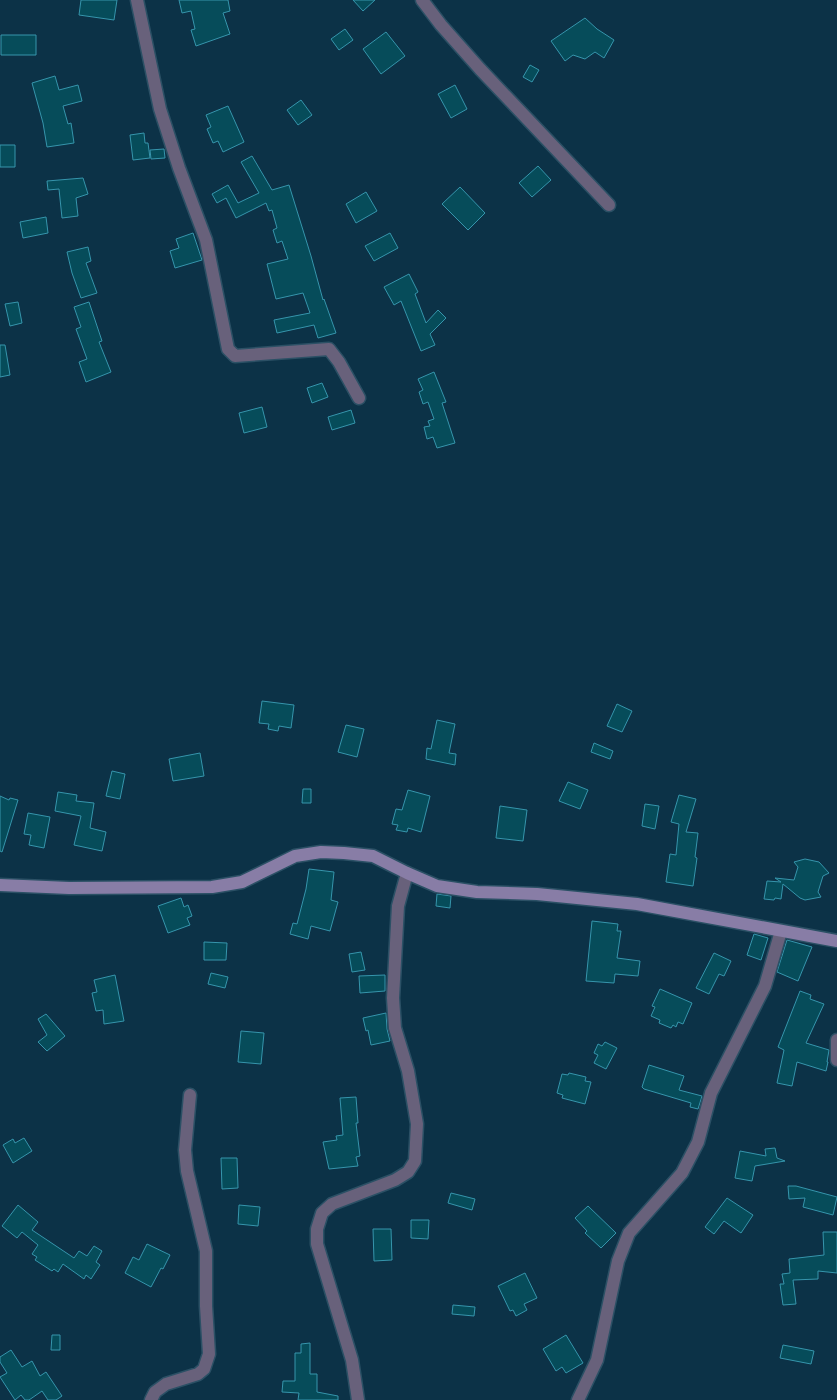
<svg xmlns="http://www.w3.org/2000/svg" width="837" height="1400" font-family="'Roboto Condensed',sans-serif">
	<style>
		.building { fill: #064c5a; stroke: #3695ac }
		.lines { fill: none; stroke-linecap: round; stroke-linejoin: round }
		.street-casing { stroke: #2b5065; stroke-width: 15 }
		.secondary-casing { stroke: #2b5065; stroke-width: 15 }
		.street { stroke: #68617b; stroke-width: 12 }
		.secondary { stroke: #887da6; stroke-width: 12 }
	</style>
	<rect width="100%" height="100%" fill="#0c3247"/>
	<path class="building" d="M 81,0 L 117,0 L 114,20 L 79,15 Z
		M 179,0 L 228,0 L 230,11 L 223,13 L 230,34 L 196,46 L 191,30 L 195,29 L 191,11 L 182,13 Z
		M 353,0 L 375,0 L 363,11 Z
		M 585,18 L 597,29 L 614,40 L 604,58 L 595,52 L 585,59 L 573,55 L 565,61 L 551,41 Z
		M 345,29 L 353,40 L 339,50 L 331,39 Z
		M 386,32 L 405,56 L 381,74 L 363,49 Z
		M 1,35 L 36,35 L 36,55 L 1,55 Z
		M 530,65 L 539,70 L 532,82 L 523,77 Z
		M 55,76 L 59,90 L 78,85 L 82,101 L 63,106 L 68,124 L 71,123 L 74,143 L 47,147 L 43,123 L 32,83 Z
		M 455,85 L 467,109 L 451,118 L 438,94 Z
		M 301,100 L 312,115 L 298,125 L 287,110 Z
		M 228,106 L 244,142 L 223,152 L 218,141 L 213,143 L 207,129 L 211,127 L 206,115 Z
		M 144,133 L 145,143 L 148,143 L 150,158 L 133,160 L 130,135 Z
		M 0,145 L 15,145 L 15,167 L 0,167 Z
		M 164,149 L 165,158 L 151,159 L 150,150 Z
		M 252,156 L 272,190 L 289,185 L 311,256 L 323,300 L 324,299 L 336,333 L 318,338 L 314,325 L 277,333 L 274,320 L 310,313 L 303,293 L 276,299 L 267,264 L 288,259 L 282,241 L 277,243 L 273,230 L 277,228 L 272,210 L 269,211 L 266,203 L 236,218 L 226,198 L 217,203 L 212,194 L 228,185 L 238,203 L 259,193 L 241,162 Z
		M 538,166 L 551,180 L 532,197 L 519,183 Z
		M 83,178 L 88,194 L 76,198 L 78,216 L 62,218 L 59,189 L 48,190 L 47,181 Z
		M 460,187 L 485,213 L 468,230 L 442,204 Z
		M 366,192 L 377,211 L 356,223 L 346,204 Z
		M 46,217 L 48,233 L 23,238 L 20,222 Z
		M 193,233 L 202,260 L 175,268 L 170,251 L 179,248 L 176,239 Z
		M 390,233 L 398,248 L 374,261 L 365,246 Z
		M 88,247 L 91,261 L 86,263 L 97,293 L 81,298 L 72,273 L 67,252 Z
		M 409,274 L 418,292 L 415,294 L 426,323 L 438,310 L 446,318 L 430,334 L 435,345 L 421,351 L 401,301 L 394,305 L 384,287 Z
		M 18,302 L 22,323 L 10,326 L 5,304 Z
		M 89,302 L 102,341 L 99,342 L 111,372 L 86,382 L 79,362 L 87,359 L 76,329 L 81,327 L 74,307 Z
		M 0,345 L 5,345 L 10,375 L 0,377 Z
		M 434,372 L 446,402 L 442,403 L 455,443 L 437,448 L 433,437 L 427,439 L 424,427 L 430,426 L 428,421 L 434,419 L 428,402 L 423,404 L 419,392 L 423,390 L 418,379 Z
		M 322,383 L 328,397 L 312,403 L 307,388 Z
		M 262,407 L 267,427 L 244,433 L 239,413 Z
		M 351,410 L 355,423 L 332,430 L 328,417 Z
		M 262,701 L 294,705 L 291,728 L 279,726 L 278,731 L 268,729 L 269,724 L 259,723 Z
		M 617,704 L 632,711 L 622,732 L 607,726 Z
		M 437,720 L 455,724 L 449,753 L 456,754 L 455,765 L 426,759 L 427,748 L 431,749 Z
		M 346,725 L 364,729 L 357,757 L 338,752 Z
		M 594,743 L 613,751 L 610,759 L 591,752 Z
		M 200,753 L 204,776 L 173,781 L 169,759 Z
		M 112,771 L 125,774 L 120,799 L 106,796 Z
		M 568,782 L 588,790 L 580,809 L 559,801 Z
		M 303,789 L 311,789 L 311,803 L 302,803 Z
		M 408,790 L 430,796 L 421,832 L 408,828 L 407,832 L 396,830 L 398,825 L 392,824 L 396,809 L 402,810 Z
		M 58,792 L 77,795 L 76,801 L 94,803 L 90,828 L 106,832 L 102,851 L 74,845 L 81,816 L 55,811 Z
		M 679,795 L 696,799 L 686,832 L 698,833 L 695,857 L 697,858 L 693,886 L 666,882 L 670,854 L 676,855 L 679,824 L 671,822 Z
		M 0,796 L 9,800 L 10,798 L 18,800 L 2,852 L 0,851 Z
		M 645,804 L 659,806 L 655,829 L 642,826 Z
		M 500,806 L 527,810 L 523,841 L 496,838 Z
		M 28,813 L 50,817 L 44,848 L 29,845 L 31,835 L 24,834 Z
		M 805,859 L 819,862 L 829,873 L 823,876 L 818,892 L 821,897 L 805,900 L 800,898 L 783,884 L 781,899 L 775,898 L 774,900 L 764,899 L 767,881 L 781,882 L 775,878 L 794,880 L 798,867 L 794,862 Z
		M 309,869 L 334,872 L 331,900 L 338,902 L 330,931 L 311,926 L 308,939 L 290,934 L 293,923 L 297,924 L 306,889 Z
		M 437,894 L 451,896 L 450,908 L 436,906 Z
		M 181,898 L 184,907 L 188,905 L 192,916 L 187,918 L 190,925 L 168,933 L 158,906 Z
		M 592,921 L 618,924 L 617,931 L 621,931 L 617,958 L 640,961 L 638,976 L 615,974 L 614,983 L 586,981 Z
		M 754,934 L 768,938 L 761,960 L 747,955 Z
		M 787,940 L 812,947 L 798,981 L 777,972 Z
		M 204,942 L 227,943 L 226,960 L 204,960 Z
		M 361,952 L 365,970 L 352,972 L 349,954 Z
		M 714,953 L 731,961 L 724,976 L 719,974 L 709,994 L 696,988 Z
		M 211,973 L 228,977 L 225,988 L 208,984 Z
		M 115,975 L 124,1021 L 104,1024 L 103,1010 L 96,1011 L 92,993 L 97,992 L 94,980 Z
		M 385,975 L 385,991 L 360,993 L 359,976 Z
		M 660,989 L 692,1003 L 683,1024 L 678,1022 L 676,1027 L 673,1025 L 671,1028 L 659,1023 L 660,1020 L 651,1016 L 655,1007 L 652,1006 Z
		M 800,991 L 811,995 L 810,999 L 824,1004 L 806,1043 L 829,1050 L 827,1062 L 828,1062 L 826,1071 L 797,1062 L 792,1086 L 777,1083 L 784,1050 L 778,1047 Z
		M 386,1013 L 387,1029 L 390,1041 L 371,1045 L 368,1030 L 366,1031 L 363,1018 Z
		M 46,1014 L 65,1036 L 47,1051 L 38,1042 L 47,1035 L 38,1019 Z
		M 241,1031 L 264,1033 L 261,1064 L 238,1062 Z
		M 605,1042 L 617,1048 L 606,1069 L 594,1063 L 598,1055 L 594,1053 L 598,1044 L 602,1046 Z
		M 649,1065 L 684,1076 L 679,1090 L 702,1096 L 698,1109 L 690,1107 L 691,1103 L 644,1089 L 642,1087 Z
		M 569,1073 L 586,1077 L 585,1081 L 591,1082 L 585,1104 L 562,1098 L 563,1095 L 557,1093 L 562,1074 L 568,1075 Z
		M 356,1097 L 358,1123 L 356,1123 L 360,1156 L 356,1157 L 358,1166 L 329,1169 L 323,1142 L 337,1140 L 336,1136 L 343,1135 L 340,1098 Z
		M 24,1138 L 32,1151 L 13,1163 L 3,1145 L 13,1139 L 15,1143 Z
		M 775,1148 L 777,1158 L 785,1161 L 755,1166 L 752,1181 L 735,1178 L 740,1151 L 766,1156 L 765,1149 Z
		M 221,1158 L 237,1158 L 238,1188 L 222,1189 Z
		M 788,1186 L 796,1186 L 837,1197 L 833,1215 L 803,1207 L 805,1198 L 789,1199 Z
		M 451,1193 L 475,1199 L 472,1210 L 448,1203 Z
		M 727,1198 L 753,1215 L 741,1233 L 724,1221 L 714,1234 L 705,1227 Z
		M 18,1205 L 38,1222 L 32,1230 L 74,1258 L 79,1251 L 87,1256 L 94,1246 L 102,1251 L 96,1262 L 100,1265 L 91,1279 L 86,1275 L 84,1279 L 63,1264 L 58,1272 L 54,1269 L 52,1271 L 35,1260 L 37,1257 L 32,1254 L 38,1245 L 22,1232 L 17,1238 L 2,1226 Z
		M 239,1205 L 260,1207 L 258,1226 L 238,1224 Z
		M 588,1206 L 616,1233 L 601,1248 L 585,1233 L 587,1231 L 575,1218 Z
		M 411,1220 L 429,1220 L 428,1239 L 411,1238 Z
		M 373,1229 L 391,1229 L 392,1260 L 374,1261 Z
		M 823,1232 L 837,1232 L 837,1273 L 818,1271 L 818,1279 L 793,1280 L 796,1304 L 783,1305 L 780,1284 L 784,1284 L 782,1274 L 790,1273 L 789,1259 L 824,1255 Z
		M 147,1244 L 170,1255 L 163,1269 L 161,1268 L 151,1287 L 125,1273 L 133,1257 L 139,1260 Z
		M 525,1273 L 537,1298 L 524,1304 L 527,1310 L 516,1316 L 513,1310 L 510,1311 L 498,1286 Z
		M 453,1305 L 475,1307 L 474,1316 L 452,1314 Z
		M 52,1335 L 60,1335 L 60,1350 L 51,1350 Z
		M 566,1335 L 583,1363 L 566,1373 L 562,1367 L 556,1371 L 543,1349 Z
		M 310,1343 L 310,1374 L 317,1374 L 317,1392 L 338,1396 L 338,1400 L 298,1400 L 299,1393 L 282,1392 L 283,1381 L 295,1381 L 295,1353 L 301,1353 L 301,1344 Z
		M 783,1345 L 814,1351 L 811,1364 L 780,1358 Z
		M 11,1350 L 22,1367 L 32,1361 L 40,1376 L 46,1372 L 62,1396 L 56,1400 L 48,1400 L 42,1391 L 29,1400 L 25,1400 L 21,1395 L 15,1400 L 0,1377 L 7,1373 L 0,1362 L 0,1357 Z"/>
	<g class="lines">
		<defs>
			<path id="street" d="M 137,0 L 160,109 L 179,168 L 206,240 L 228,349 L 235,356 L 329,349 L 339,362 L 359,398
				M 422,0 L 441,25 L 480,69 L 609,205
				M 837,1040 L 837,1060
				M 151,1400 L 155,1392 L 166,1384 L 198,1374 L 204,1369 L 209,1354 L 206,1306 L 206,1251 L 187,1171 L 185,1150 L 190,1095
				M 358,1400 L 352,1360 L 317,1244 L 317,1229 L 322,1213 L 332,1204 L 395,1180 L 408,1172 L 415,1161 L 417,1124 L 408,1071 L 395,1028 L 393,998 L 398,906 L 407,873
				M 578,1400 L 597,1360 L 618,1261 L 629,1233 L 682,1173 L 698,1142 L 711,1093 L 765,986 L 781,931"/>
			<path id="secondary" d="M 0,885 L 69,888 L 212,887 L 242,882 L 295,856 L 321,852 L 344,853 L 373,856 L 407,873 L 437,886 L 477,892 L 537,894 L 637,904 L 837,941"/>
		</defs>
		<use href="#street" class="street-casing"/>
		<use href="#secondary" class="secondary-casing"/>
		<use href="#street" class="street"/>
		<use href="#secondary" class="secondary"/>
	</g>
</svg>
